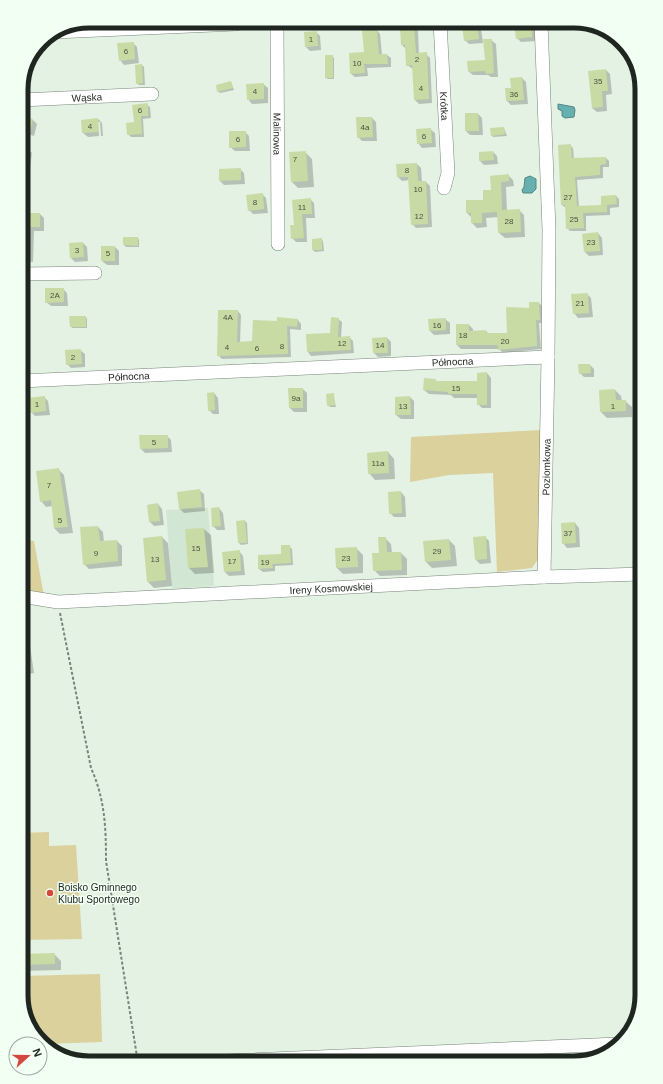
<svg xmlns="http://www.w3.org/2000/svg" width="663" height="1084" font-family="Helvetica,sans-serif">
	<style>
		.built { fill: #d2e7d3 }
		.green { fill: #dad19c }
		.water { fill: #66b1b0; stroke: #518784 }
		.shadow { fill: #0003 }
		.building { fill: #c9dba5 }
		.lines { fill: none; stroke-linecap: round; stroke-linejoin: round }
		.minor-casing { stroke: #778578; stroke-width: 14 }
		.path { stroke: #7a847a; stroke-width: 2; stroke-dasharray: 3 2; stroke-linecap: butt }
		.minor { stroke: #fff; stroke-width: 13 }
		.poi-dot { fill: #d5473e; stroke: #f2fff3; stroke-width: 1.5 }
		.labels { text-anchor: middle; stroke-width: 3; stroke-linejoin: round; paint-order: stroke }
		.number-label { font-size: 8px; fill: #4a5240 }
		.street-label { font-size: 10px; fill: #1f251f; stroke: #f2fff3 }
		.poi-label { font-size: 10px; fill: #1f251f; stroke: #f2fff3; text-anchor: start }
		.rim { fill: none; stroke: #1f251f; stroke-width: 5 }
	</style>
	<rect width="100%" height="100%" fill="#e3f2e3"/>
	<path class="built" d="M 208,508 L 214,586 L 172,589 L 166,510 Z"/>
	<path class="green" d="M 541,430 L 539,558 L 532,568 L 497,572 L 493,473 L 449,475 L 410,482 L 411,437 Z
		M 21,539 L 34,541 L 44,596 L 21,591 Z
		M 49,832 L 49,846 L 76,845 L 82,939 L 21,940 L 21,833 Z
		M 100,974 L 102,1042 L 44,1044 L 28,1025 L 21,995 L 21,976 Z"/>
	<path class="water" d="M 558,104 L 574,107 L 575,110 L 574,117 L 565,118 L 562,116 L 562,111 L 558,109 Z
		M 530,176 L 536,179 L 536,189 L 532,193 L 523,193 L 522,190 L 524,187 L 525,178 Z"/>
	<path class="shadow" d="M 530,24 L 535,28 L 536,41 L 521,42 L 517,38 Z
		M 477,25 L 481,29 L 483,43 L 469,44 L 465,40 Z
		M 413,27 L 418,31 L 419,54 L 426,54 L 430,58 L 432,103 L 419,104 L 415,100 L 413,69 L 407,65 L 406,49 L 402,45 Z
		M 377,30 L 380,34 L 382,55 L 387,55 L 391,58 L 391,67 L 367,68 L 368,76 L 355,77 L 351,74 Z
		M 316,32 L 320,36 L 321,50 L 310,51 L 306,47 Z
		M 491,40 L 496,44 L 498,77 L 491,77 L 488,75 L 473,75 L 468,71 L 486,61 Z
		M 133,43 L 137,47 L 139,63 L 124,65 L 120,60 Z
		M 332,56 L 334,58 L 334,79 L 328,79 L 326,78 Z
		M 142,65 L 144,67 L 145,85 L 139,85 L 137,83 L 136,66 Z
		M 606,70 L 610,74 L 612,94 L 606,95 L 607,111 L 597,112 L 592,108 Z
		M 522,78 L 526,82 L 528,104 L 511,105 L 507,101 L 506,89 L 512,89 Z
		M 231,82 L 234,90 L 220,93 L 218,91 Z
		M 263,84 L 268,88 L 268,103 L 252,104 L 248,99 Z
		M 147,105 L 150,107 L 151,118 L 143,119 L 144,137 L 131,137 L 128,134 Z
		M 478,114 L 482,118 L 483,135 L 470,135 L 466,131 Z
		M 21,117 L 33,120 L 37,124 L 34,136 L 21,132 Z
		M 372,118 L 376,122 L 377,141 L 362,141 L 358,137 Z
		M 98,119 L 102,123 L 103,136 L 101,136 L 100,122 L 98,122 L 99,136 L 88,137 L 83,133 L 82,121 Z
		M 504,128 L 507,136 L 493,137 L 492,135 Z
		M 430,129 L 435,133 L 436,147 L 422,148 L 418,143 Z
		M 245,132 L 249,136 L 250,151 L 235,151 L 230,147 Z
		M 570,145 L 573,148 L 574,159 L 606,158 L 609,161 L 609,167 L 603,167 L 603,178 L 577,180 L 579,207 L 602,206 L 616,196 L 619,199 L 619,207 L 610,208 L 610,215 L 586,216 L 586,231 L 570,231 L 567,228 L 566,208 L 562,205 Z
		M 21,148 L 28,149 L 32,153 L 29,176 L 21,175 Z
		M 305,152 L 312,159 L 314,187 L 298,188 L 292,182 Z
		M 493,152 L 497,156 L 498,164 L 484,165 L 480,161 Z
		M 417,164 L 421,168 L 422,182 L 426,182 L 430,186 L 432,227 L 416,228 L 412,224 L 409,180 L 402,181 L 398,177 Z
		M 240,169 L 244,173 L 245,184 L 224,185 L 220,181 Z
		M 508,175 L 513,180 L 514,186 L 506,187 L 507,211 L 519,210 L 524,215 L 525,237 L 505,238 L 499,233 L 499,217 L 486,218 L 487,227 L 477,228 L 472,223 L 472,218 L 467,213 L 484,200 L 492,191 L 491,176 Z
		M 262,194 L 266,198 L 268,213 L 253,214 L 249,210 Z
		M 310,199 L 314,203 L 315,218 L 306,218 L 307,242 L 296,242 L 292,238 L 295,226 Z
		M 21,214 L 40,214 L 44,218 L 44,231 L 34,231 L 33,262 L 21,261 Z
		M 598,233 L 602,238 L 603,255 L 589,256 L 585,252 L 584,234 Z
		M 124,238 L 138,238 L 139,240 L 139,247 L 126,247 L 124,245 Z
		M 321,239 L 323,241 L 324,251 L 315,252 L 313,250 Z
		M 83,243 L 87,247 L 88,261 L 75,262 L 71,258 Z
		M 115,247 L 119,251 L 119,265 L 107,265 L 102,261 Z
		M 63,289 L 67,293 L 68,306 L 51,306 L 46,302 Z
		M 587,294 L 591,298 L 593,317 L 578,318 L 574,313 Z
		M 539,303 L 543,307 L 543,323 L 539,323 L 541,349 L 503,353 L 499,349 L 461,349 L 457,345 L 457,325 L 469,325 L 473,329 L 473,332 L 486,331 L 489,334 L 508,334 L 530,309 Z
		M 238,311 L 241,315 L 240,343 L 253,342 L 278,322 L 298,320 L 301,324 L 301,330 L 290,329 L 291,357 L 222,359 L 218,355 Z
		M 86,317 L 87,319 L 87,328 L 72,328 L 71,326 Z
		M 338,319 L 342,322 L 341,338 L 349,337 L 353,341 L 354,353 L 311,356 L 308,352 L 307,335 L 331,334 Z
		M 445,319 L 450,323 L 450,334 L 434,335 L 430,331 Z
		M 387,338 L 391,342 L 391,356 L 378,357 L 374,353 Z
		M 80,350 L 85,354 L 85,367 L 71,368 L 67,364 Z
		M 590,365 L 594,369 L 594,377 L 584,377 L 580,373 Z
		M 487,373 L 491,378 L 491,408 L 482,408 L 478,404 L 478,398 L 454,398 L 451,395 L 429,394 L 424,390 L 435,380 L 438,382 L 478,382 Z
		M 303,389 L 307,393 L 307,412 L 294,412 L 290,408 Z
		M 615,390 L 621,396 L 622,401 L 625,401 L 632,407 L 632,417 L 607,418 L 601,412 Z
		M 214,393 L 218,398 L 219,414 L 213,414 L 209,410 Z
		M 333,394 L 336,407 L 330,407 L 328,405 Z
		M 44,397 L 48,401 L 50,415 L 35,416 L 31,412 Z
		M 410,397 L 414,401 L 414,419 L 401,419 L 396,415 Z
		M 167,436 L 171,440 L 172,452 L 145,453 L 141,449 Z
		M 388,452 L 394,459 L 395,479 L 375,480 L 369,473 Z
		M 58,469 L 64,475 L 73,533 L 60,534 L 54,528 L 53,506 L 46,507 L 41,501 Z
		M 199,490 L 204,494 L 205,511 L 184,513 L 180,509 Z
		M 401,492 L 405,497 L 406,517 L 394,517 L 390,513 Z
		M 158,504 L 162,509 L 164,525 L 154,526 L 150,522 L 148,505 Z
		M 219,508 L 223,513 L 225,530 L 217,530 L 213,526 Z
		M 245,521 L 247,523 L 248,544 L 241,545 L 239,543 Z
		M 575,523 L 579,528 L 580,547 L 567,548 L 563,543 Z
		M 98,527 L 103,532 L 104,542 L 117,541 L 122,546 L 122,566 L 89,569 L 84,564 L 81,528 Z
		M 204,529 L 211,535 L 214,573 L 195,574 L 189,568 L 186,530 Z
		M 162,537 L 168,543 L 172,586 L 154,588 L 148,582 Z
		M 485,537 L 489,541 L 491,563 L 480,564 L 476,560 Z
		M 385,538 L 391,544 L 392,553 L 401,553 L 407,559 L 407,575 L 380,576 L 374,570 Z
		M 449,540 L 455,546 L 457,566 L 432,568 L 426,562 L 424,542 Z
		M 289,546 L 292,549 L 293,565 L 275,566 L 275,571 L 263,572 L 259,569 L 282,555 Z
		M 356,548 L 363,555 L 363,573 L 343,574 L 337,568 Z
		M 239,551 L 243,556 L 245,575 L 229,576 L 225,572 Z
		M 26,642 L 30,646 L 34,673 L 24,675 L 21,672 L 21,643 Z
		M 54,954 L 61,961 L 61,970 L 21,971 L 21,955 Z"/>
	<path class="building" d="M 477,23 L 479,39 L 464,41 L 462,25 Z
		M 531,23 L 532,37 L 516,39 L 514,24 Z
		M 414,26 L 416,53 L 427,52 L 429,99 L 414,100 L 412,65 L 406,66 L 405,45 L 401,45 L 400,27 Z
		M 377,29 L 379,54 L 387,54 L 388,64 L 364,64 L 365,73 L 350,74 L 349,53 L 364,52 L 362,30 Z
		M 317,31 L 318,46 L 305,47 L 304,32 Z
		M 483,39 L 492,39 L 494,73 L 486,74 L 485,71 L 468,72 L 467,61 L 485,60 Z
		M 134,42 L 135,59 L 119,61 L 117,43 Z
		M 325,55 L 333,55 L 333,78 L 325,78 Z
		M 142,64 L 143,83 L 136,84 L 135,65 Z
		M 606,69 L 608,91 L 602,91 L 603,107 L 592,108 L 588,71 Z
		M 522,77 L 524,100 L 506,101 L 505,88 L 511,88 L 510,78 Z
		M 231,81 L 233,88 L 217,92 L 216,85 Z
		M 264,83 L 264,99 L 247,100 L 246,84 Z
		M 148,103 L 148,116 L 141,116 L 142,134 L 127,135 L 126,123 L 134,122 L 132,105 Z
		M 465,113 L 478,113 L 479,131 L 465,131 Z
		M 21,116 L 33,119 L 30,132 L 21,130 Z
		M 356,117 L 372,117 L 373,137 L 357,138 Z
		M 98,118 L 99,132 L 82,133 L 81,120 Z
		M 504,127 L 505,134 L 491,136 L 490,128 Z
		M 431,128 L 432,143 L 417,144 L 416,129 Z
		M 229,131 L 246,131 L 246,147 L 229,148 Z
		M 571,144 L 572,158 L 606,157 L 606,164 L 600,165 L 600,175 L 575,177 L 577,206 L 601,205 L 601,196 L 616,195 L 617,204 L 607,205 L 607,212 L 583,213 L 584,228 L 566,229 L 565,205 L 561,205 L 558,145 Z
		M 306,151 L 308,181 L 291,182 L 289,152 Z
		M 493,151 L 494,160 L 479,161 L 479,152 Z
		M 417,163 L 418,181 L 426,181 L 428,224 L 411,225 L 408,177 L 397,177 L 396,164 Z
		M 241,168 L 241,180 L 219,181 L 219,169 Z
		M 509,174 L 509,181 L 501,182 L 502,210 L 520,209 L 521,232 L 498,233 L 497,212 L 482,213 L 482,223 L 471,223 L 471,213 L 466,213 L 466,200 L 483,200 L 483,190 L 491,190 L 490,176 Z
		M 263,193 L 264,209 L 248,211 L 246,195 Z
		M 311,198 L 312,214 L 302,214 L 304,238 L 291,239 L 290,225 L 294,225 L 292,200 Z
		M 21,213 L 40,213 L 40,227 L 30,227 L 30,258 L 21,257 Z
		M 598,232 L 600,251 L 584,252 L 582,234 Z
		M 123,237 L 138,237 L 138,246 L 123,245 Z
		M 322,238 L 322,250 L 312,250 L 312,239 Z
		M 83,242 L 84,257 L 70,258 L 69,243 Z
		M 101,246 L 115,246 L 115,261 L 101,261 Z
		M 45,288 L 64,288 L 64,302 L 45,303 Z
		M 588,293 L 589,313 L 573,314 L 571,294 Z
		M 529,302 L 539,302 L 540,320 L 536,320 L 537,346 L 498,350 L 498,345 L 456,345 L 456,324 L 469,324 L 469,331 L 486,330 L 486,333 L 507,333 L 506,307 L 529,308 Z
		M 218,310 L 238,310 L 237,342 L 252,341 L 253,320 L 277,321 L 277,317 L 298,319 L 297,327 L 287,326 L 288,354 L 217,356 Z
		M 69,316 L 86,316 L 86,327 L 70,327 Z
		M 331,317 L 339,318 L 338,337 L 350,336 L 351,350 L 307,352 L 306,334 L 330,333 Z
		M 446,318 L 446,330 L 429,331 L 428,319 Z
		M 387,337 L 388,353 L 373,353 L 372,338 Z
		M 81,349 L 82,364 L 66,365 L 65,350 Z
		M 578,364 L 590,364 L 591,373 L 579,374 Z
		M 487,372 L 487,405 L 477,405 L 477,394 L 448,394 L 448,392 L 423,390 L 424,378 L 436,379 L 435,381 L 477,381 L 477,373 Z
		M 288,388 L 303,388 L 303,408 L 289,408 Z
		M 615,389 L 616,400 L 626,400 L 626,411 L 600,412 L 599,390 Z
		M 214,392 L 215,410 L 208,411 L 207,393 Z
		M 334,393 L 335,405 L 327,406 L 326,394 Z
		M 45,396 L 46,411 L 30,413 L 28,398 Z
		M 410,396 L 411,415 L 395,415 L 395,397 Z
		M 139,435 L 168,435 L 168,448 L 140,449 Z
		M 388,451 L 389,473 L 368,474 L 367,453 Z
		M 59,468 L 68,527 L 54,528 L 51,500 L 40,502 L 36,471 Z
		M 200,489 L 202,507 L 179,509 L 177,492 Z
		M 401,491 L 402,513 L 389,514 L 388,492 Z
		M 158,503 L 160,521 L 149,522 L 147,505 Z
		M 219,507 L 221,526 L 212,527 L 211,508 Z
		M 245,520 L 247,543 L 238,543 L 236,521 Z
		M 575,522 L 576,543 L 562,544 L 561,523 Z
		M 98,526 L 100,541 L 117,540 L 118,561 L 83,565 L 80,527 Z
		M 204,528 L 208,567 L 188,568 L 185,529 Z
		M 162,536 L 166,580 L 147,582 L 143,538 Z
		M 486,536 L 487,559 L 475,560 L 473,537 Z
		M 378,537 L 386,537 L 387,552 L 401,552 L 402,570 L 373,571 L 372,553 L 379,553 Z
		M 449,539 L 451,560 L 425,562 L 423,541 Z
		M 281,545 L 290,545 L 291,563 L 272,564 L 273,568 L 258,569 L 258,555 L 281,554 Z
		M 357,547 L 358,567 L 336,568 L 335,548 Z
		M 240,550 L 241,571 L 224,572 L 222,552 Z
		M 26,636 L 31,669 L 21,671 L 21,637 Z
		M 55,953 L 55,964 L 21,965 L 21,954 Z"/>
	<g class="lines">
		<defs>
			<g id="minor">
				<path id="s1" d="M 440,22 L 448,173 L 444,188"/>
				<path id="s2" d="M 277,24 L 278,244"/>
				<path d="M 54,32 L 236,24"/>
				<path id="s3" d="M 21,100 L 152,94"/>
				<path d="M 21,274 L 95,273"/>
				<path id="s4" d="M 21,381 L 548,357 L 549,230 L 541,22"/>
				<path id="s5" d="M 544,577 L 548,357"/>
				<path id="s6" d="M 21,596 L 58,602 L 544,577 L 642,574"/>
				<path d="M 178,1063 L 618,1044"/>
			</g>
		</defs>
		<use href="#minor" class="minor-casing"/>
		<path class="path" d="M 60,613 L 91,768 C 105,799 106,828 106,861 L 138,1063"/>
		<use href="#minor" class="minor"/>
	</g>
	<circle class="poi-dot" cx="50" cy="893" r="4"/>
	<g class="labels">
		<g class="number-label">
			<text x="311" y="42">1</text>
			<text x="126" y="54">6</text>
			<text x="417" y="62">2</text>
			<text x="357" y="66">10</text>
			<text x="598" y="84">35</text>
			<text x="421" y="91">4</text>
			<text x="255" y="94">4</text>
			<text x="514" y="97">36</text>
			<text x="140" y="113">6</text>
			<text x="90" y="129">4</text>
			<text x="365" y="130">4a</text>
			<text x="424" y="139">6</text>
			<text x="238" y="142">6</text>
			<text x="295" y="162">7</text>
			<text x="407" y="173">8</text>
			<text x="418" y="192">10</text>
			<text x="568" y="200">27</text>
			<text x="255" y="205">8</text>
			<text x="302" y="210">11</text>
			<text x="419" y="219">12</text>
			<text x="574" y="222">25</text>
			<text x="509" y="224">28</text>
			<text x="591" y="245">23</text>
			<text x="77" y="253">3</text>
			<text x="108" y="256">5</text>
			<text x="55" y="298">2A</text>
			<text x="580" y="306">21</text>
			<text x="228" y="320">4A</text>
			<text x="437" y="328">16</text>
			<text x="463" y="338">18</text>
			<text x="505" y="344">20</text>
			<text x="342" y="346">12</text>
			<text x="380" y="348">14</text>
			<text x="282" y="349">8</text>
			<text x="227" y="350">4</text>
			<text x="257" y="351">6</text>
			<text x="73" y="360">2</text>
			<text x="456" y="391">15</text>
			<text x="296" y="401">9a</text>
			<text x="37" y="407">1</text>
			<text x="403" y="409">13</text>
			<text x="613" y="409">1</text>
			<text x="154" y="445">5</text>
			<text x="378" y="466">11a</text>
			<text x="49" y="488">7</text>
			<text x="60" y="523">5</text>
			<text x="568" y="536">37</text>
			<text x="196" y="551">15</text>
			<text x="437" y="554">29</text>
			<text x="96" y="556">9</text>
			<text x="346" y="561">23</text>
			<text x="155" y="562">13</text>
			<text x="232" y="564">17</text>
			<text x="265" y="565">19</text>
		</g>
		<g class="street-label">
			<text dy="4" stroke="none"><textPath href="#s3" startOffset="66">Wąska</textPath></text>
			<text dy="4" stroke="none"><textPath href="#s1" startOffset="84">Krótka</textPath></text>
			<text dy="4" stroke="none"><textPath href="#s2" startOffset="110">Malinowa</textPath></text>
			<text dy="4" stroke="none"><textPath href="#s4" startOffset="432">Północna</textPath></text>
			<text dy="4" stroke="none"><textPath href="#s4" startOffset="108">Północna</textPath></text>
			<text dy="4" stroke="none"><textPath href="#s5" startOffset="110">Poziomkowa</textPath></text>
			<text dy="4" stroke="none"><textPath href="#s6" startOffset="311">Ireny Kosmowskiej</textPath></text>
		</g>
		<g class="poi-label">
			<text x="58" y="891">Boisko Gminnego<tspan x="58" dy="12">Klubu Sportowego</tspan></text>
		</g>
	</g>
	<path d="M0 0H663V1084H0ZM89 28H574A61 61 0 0 1 635 89V995A61 61 0 0 1 574 1056H89A61 61 0 0 1 28 995V89A61 61 0 0 1 89 28Z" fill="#f2fff3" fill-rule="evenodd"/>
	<path class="rim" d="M89 28H574A61 61 0 0 1 635 89V995A61 61 0 0 1 574 1056H89A61 61 0 0 1 28 995V89A61 61 0 0 1 89 28Z"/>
	<g transform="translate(28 1056) rotate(69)"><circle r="19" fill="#f2fff3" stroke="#9ea89e"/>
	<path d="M0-3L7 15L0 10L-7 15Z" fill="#d5473e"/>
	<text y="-6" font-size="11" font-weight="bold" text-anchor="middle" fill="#1f251f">N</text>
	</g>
</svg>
